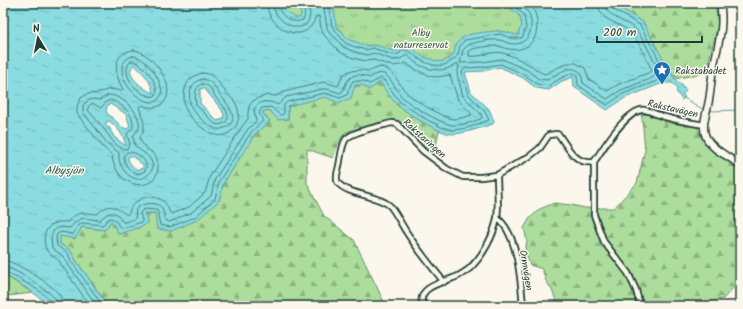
<svg xmlns="http://www.w3.org/2000/svg" width="743" height="309" font-family="Kalam,sans-serif">
	<style>
		.forest { fill: url(#forest-firs); stroke: #668d68 }
		.park { fill: url(#park-tufts); stroke: #668d68 }
		.water { fill: url(#water-ripples); stroke: #5f9c9c; fill-rule: evenodd }
		.lines { fill: none; stroke-linecap: round; stroke-linejoin: round }
		.shore { stroke: #4a7d79; stroke-width: 1 }
		.stream { stroke: #5f9c9c; stroke-width: 1 }
		.street-casing { stroke: #1f3d34; stroke-width: 8 }
		.secondary-casing { stroke: #1f3d34; stroke-width: 9 }
		.street { stroke: #fbf7ec; stroke-width: 4.5 }
		.secondary { stroke: #fbf7ec; stroke-width: 6 }
		.labels { text-anchor: middle; stroke-width: 3; stroke-linejoin: round; paint-order: stroke }
		.park-label { font-size: 10px; fill: #3b5d49; stroke: #fbf7ec }
		.poi-label { font-size: 10px; fill: #1f3d34; stroke: #fbf7ec; text-anchor: start }
		.street-label { font-size: 10px; fill: #1f3d34; stroke: #fbf7ec }
		.water-label { font-size: 11px; font-style: italic; fill: #345d57; stroke: #fbf7ec }
	</style>
	<defs>
		<pattern id="forest-firs" width="22" height="20" patternUnits="userSpaceOnUse"><rect width="22" height="20" fill="#acdd9d"/><path d="M5 1l3.5 6h-7zM16 11l3.5 6h-7z" fill="#8bb481"/></pattern>
		<pattern id="park-tufts" width="24" height="20" patternUnits="userSpaceOnUse"><rect width="24" height="20" fill="#acdd9d"/><path d="M3 7l-1-3M5 7V3M7 7l1-3M15 17l-1-3M17 17v-4M19 17l1-3" fill="none" stroke="#8bb481"/></pattern>
		<pattern id="water-ripples" width="26" height="14" patternUnits="userSpaceOnUse"><rect width="26" height="14" fill="#8adce1"/><path d="M2 4q2-2 4 0t4 0M15 11q2-2 4 0t4 0" fill="none" stroke="#77bec2"/></pattern>
	</defs>
	<rect width="100%" height="100%" fill="#fbf7ec"/>
	<filter id="ink" filterUnits="userSpaceOnUse"><feTurbulence type="fractalNoise" baseFrequency=".025" numOctaves="2"/><feDisplacementMap in="SourceGraphic" scale="8" xChannelSelector="R" yChannelSelector="G"/><feConvolveMatrix kernelMatrix="1 2 1 2 8 2 1 2 1" color-interpolation-filters="sRGB"/></filter>
	<g filter="url(#ink)">
		<path class="forest" d="M 612,3 L 715,3 L 718,25 L 708,63 L 703,73 L 675,79 L 669,70 Z
			M 380,82 L 397,105 L 422,122 L 439,130 L 434,157 L 397,121 C 389,121 351,129 345,133 C 339,139 336,150 333,158 L 307,149 L 307,183 L 324,216 L 354,240 L 386,306 L 108,306 L 75,259 L 71,251 L 60,244 L 58,234 L 82,227 L 105,230 L 111,221 L 119,234 C 129,230 140,229 148,222 L 144,213 L 155,213 L 219,201 L 223,184 L 255,134 L 270,121 L 262,112 L 269,110 L 278,119 L 288,119 L 288,106 L 355,85 Z
			M 647,114 L 669,123 L 697,126 C 705,151 717,154 736,167 L 740,172 L 740,280 L 723,299 L 684,306 L 643,306 L 623,304 L 616,306 L 558,306 L 552,290 L 546,281 L 542,269 L 530,265 L 525,250 L 527,241 L 524,228 L 530,218 L 540,209 L 554,203 L 571,205 L 585,208 L 614,208 L 637,183 L 645,150 L 642,118 L 641,115 Z
			M 3,274 L 33,293 L 7,296 L 11,306 L 3,306 Z"/>
		<path class="park" d="M 95,3 L 536,3 L 580,39 L 421,73 Z"/>
		<path class="water" d="M 3,3 L 284,3 L 281,4 L 287,12 L 296,18 L 300,18 L 301,13 L 292,3 L 331,3 L 334,7 L 336,25 L 337,28 L 342,31 L 347,39 L 367,46 C 378,42 386,51 397,51 L 398,48 C 410,40 413,51 422,56 C 425,58 428,58 431,59 C 441,64 446,61 454,54 C 456,35 469,34 486,32 C 491,32 496,30 501,31 C 508,32 513,35 519,35 L 519,30 L 522,27 L 520,16 L 511,9 L 506,3 L 612,3 L 643,22 L 669,70 L 675,79 L 683,86 L 686,91 L 682,95 L 685,97 L 682,100 L 676,91 L 677,89 L 675,85 L 672,83 L 663,83 L 625,98 L 607,110 L 574,87 L 573,77 L 562,81 L 549,90 L 536,88 L 523,78 L 500,67 L 484,71 L 465,72 L 471,92 L 489,109 L 494,121 L 493,124 C 480,128 467,133 454,134 C 441,135 406,113 397,104 C 390,98 385,90 380,82 L 369,90 L 362,85 L 355,85 L 351,98 L 339,103 L 325,97 L 288,106 L 288,119 L 278,120 L 269,110 L 262,112 L 270,121 L 255,134 L 223,184 L 219,201 L 197,220 L 171,231 L 157,229 L 155,213 L 144,213 L 148,222 C 140,229 129,230 119,234 L 111,221 L 105,230 L 82,227 L 75,239 L 60,236 L 60,244 L 71,251 L 75,259 L 108,306 L 50,306 L 31,291 L 3,274 ZM 134,65 C 143,72 152,82 153,93 C 145,90 122,74 134,65 ZM 204,88 L 222,110 L 224,115 L 223,119 L 217,121 L 200,103 L 200,89 ZM 110,104 L 126,114 L 130,126 L 127,129 L 122,127 L 106,112 L 107,106 ZM 106,122 L 109,121 C 118,127 124,136 126,146 L 114,137 L 109,127 L 108,128 L 106,126 ZM 130,156 L 132,156 L 139,162 L 143,164 L 143,168 L 138,170 C 133,168 128,162 128,157 Z"/>
		<g class="lines">
			<path class="shore" d="M 273,3 C 272,23 310,41 310,12 L 305,3
				M 278,3 C 278,15 292,25 303,20 C 307,13 303,10 298,3
				M 328,3 L 332,26 L 345,43 L 355,47 L 366,50 L 373,48 L 393,55 L 399,54 L 402,50 C 411,49 412,54 418,58 C 425,64 442,69 450,62 C 452,61 456,58 457,56 C 461,49 457,47 465,40 L 500,34 L 511,38 L 522,38 L 526,28 L 524,15 L 511,3
				M 518,3 C 527,9 532,15 531,26 C 531,39 520,47 508,43 C 505,42 502,40 499,40 C 491,39 475,42 468,45 L 463,50 L 460,63 L 483,62 L 502,59 L 527,70 L 539,79 L 547,80 C 557,75 570,62 581,73 L 583,83 L 607,99 L 621,90 L 650,79 L 660,73 C 656,65 640,31 634,28 C 625,21 605,16 604,3
				M 528,3 C 535,8 537,17 537,25 C 537,42 526,52 509,49 C 505,49 502,46 498,46 C 489,46 478,47 470,50 L 469,53 L 469,56 C 481,58 492,50 503,53 C 511,55 525,62 532,66 C 536,69 540,73 545,74 L 567,63 L 576,63 L 585,68 L 589,79 L 607,91 L 619,84 L 648,73 L 652,70 C 647,61 638,40 632,34 C 622,22 599,23 598,3
				M 134,50 C 147,51 164,72 167,84 C 171,103 158,112 142,105 L 139,107 C 142,118 148,126 140,137 C 142,151 158,150 158,165 C 159,195 115,190 112,155 L 103,147 L 80,118 L 77,113 L 77,106 L 81,98 L 87,94 L 98,93 L 110,89 L 122,91 L 123,89 C 114,75 111,52 134,50 Z
				M 133,56 C 147,57 162,80 162,94 L 157,101 C 136,109 105,63 133,56 Z
				M 131,61 C 142,60 162,86 155,96 C 141,100 117,73 131,61 Z
				M 202,73 C 214,73 218,82 225,91 C 228,95 232,98 235,102 C 242,115 239,130 224,135 C 211,139 192,121 186,110 C 184,106 184,102 184,98 C 184,85 189,76 202,73 Z
				M 203,79 C 214,81 215,89 221,96 C 229,105 243,124 221,129 C 213,132 194,114 191,106 C 187,94 191,81 203,79 Z
				M 202,84 C 211,84 212,93 217,99 C 222,104 234,117 224,123 C 221,125 218,125 215,124 L 196,105 C 195,97 193,88 202,84 Z
				M 109,95 C 122,95 142,113 139,128 C 138,131 135,133 133,136 L 135,146 C 139,150 147,154 150,159 C 158,170 146,179 136,179 C 124,175 118,164 119,153 L 107,143 L 83,112 L 83,105 L 87,101 L 92,99 L 99,100 Z
				M 110,100 C 122,103 134,114 133,127 L 127,134 L 130,144 L 127,149 C 116,149 112,139 106,132 C 101,124 94,118 88,110 L 88,107 L 91,104 L 94,104 L 101,108 L 105,103 Z
				M 128,152 C 137,151 150,161 145,171 L 138,174 C 130,172 123,164 124,156 Z
				M 3,260 C 15,261 51,284 59,294 C 62,298 63,302 63,306
				M 3,266 C 12,267 51,291 56,300 C 57,302 57,303 57,306
				M 3,271 L 6,272 C 17,279 51,293 52,306
				M 90,306 C 81,293 72,280 63,267 C 61,266 61,263 60,262 C 56,256 49,256 46,249 C 40,231 50,220 68,222 C 78,210 84,213 97,214 C 111,201 114,207 127,215 L 129,213 C 132,199 150,192 163,201 C 168,205 168,210 171,214 L 189,207 L 205,193 L 210,176 L 243,125 L 248,119 L 248,112 L 249,106 L 253,101 L 258,98 L 268,95 L 276,96 L 284,92 L 324,82 L 338,86 L 343,75 L 349,71 L 362,70 L 369,71 L 381,67 C 394,69 398,84 407,93 C 414,100 443,118 453,119 C 458,119 466,117 471,115 L 471,113 L 458,100 L 450,75 L 436,77 L 430,76 L 414,69 L 406,63 L 400,65 L 392,66 L 374,60 L 366,61 L 353,58 L 340,52 L 324,35 L 321,28 L 319,16 L 316,16 C 306,50 266,27 267,3
				M 97,306 L 67,263 L 64,257 L 52,248 L 51,237 L 54,230 L 60,227 L 70,228 C 82,214 84,219 100,220 C 105,215 112,209 119,216 C 120,218 121,221 123,222 C 125,223 132,219 135,219 L 136,209 C 141,203 155,201 161,207 C 164,211 164,216 165,220 L 170,222 L 192,212 L 211,196 L 215,179 L 248,129 L 256,121 L 254,110 C 258,100 269,100 278,105 L 286,97 L 323,89 L 327,89 L 340,93 L 343,91 C 348,76 354,71 370,78 C 374,75 378,72 384,74 C 391,77 397,92 403,98 C 412,106 440,123 452,125 C 461,126 474,122 482,118 L 481,114 L 463,96 L 457,74 L 459,66 L 458,64 L 456,64 C 444,73 429,71 416,63 C 413,61 410,57 407,55 L 400,59 L 393,60 L 373,53 L 367,55 L 355,52 L 343,47 L 336,38 L 330,34 L 327,28 L 323,3
				M 103,306 L 71,261 L 68,253 L 57,246 L 56,237 L 57,234 L 61,232 L 73,234 L 79,225 L 82,223 L 103,225 L 108,219 L 111,218 C 117,219 117,227 122,228 L 142,222 L 142,220 L 140,213 L 144,209 L 157,210 L 160,225 L 170,227 L 195,217 L 215,199 L 219,181 L 252,131 L 263,121 L 259,113 L 262,108 L 271,107 L 280,115 L 282,115 L 284,113 L 284,105 L 287,102 L 325,93 L 340,98 L 347,95 L 351,84 L 353,81 L 363,81 L 370,84 L 381,78 L 384,80 L 400,102 L 424,118 L 441,127 L 453,130 L 467,128 L 489,120 L 485,112 L 468,94 L 462,73 L 463,70 L 466,68 L 483,67 L 501,64 L 525,75 L 537,84 L 548,86 L 561,78 L 573,73 L 577,76 L 578,85 L 607,105 L 623,94 L 662,79 L 667,78 L 668,76 L 640,25 L 614,10 L 610,6 L 609,3"/>
			<path class="stream" d="M 684,98 L 704,110
				M 709,111 L 740,110"/>
			<defs>
				<path id="street" d="M 594,162 L 594,215 L 604,242 L 628,273 L 636,290 L 640,306
					M 594,162 C 603,148 624,114 641,110 C 646,109 651,112 656,114 C 671,120 687,122 704,125
					M 497,218 C 518,233 521,282 523,306
					M 444,282 C 431,266 418,250 407,233 C 402,226 394,209 389,205 C 377,195 348,195 338,183 C 335,179 338,170 339,166 C 341,158 341,146 346,139 C 353,131 381,126 392,123 L 397,124 L 423,151 L 447,169 L 463,177 L 481,177 L 497,175 L 530,156 L 540,148 L 549,135 L 557,134 L 559,135 C 568,148 576,165 594,162
					M 423,306 C 415,286 446,282 458,276 C 462,274 466,271 469,269 C 482,257 494,236 497,218 C 499,205 497,189 497,175"/>
				<path id="secondary" d="M 720,3 C 725,28 717,46 713,70 C 711,80 711,90 709,100 C 707,113 700,127 707,139 C 714,152 731,156 740,166"/>
			</defs>
			<use href="#street" class="street-casing"/>
			<use href="#secondary" class="secondary-casing"/>
			<use href="#street" class="street"/>
			<use href="#secondary" class="secondary"/>
		</g>
	</g>
	<defs>
		<symbol id="sight-pin" viewBox="-11 -11 22 30"><path d="M0 17L-7.5 6A9.5 9.5 0 1 1 7.5 6Z" fill="#1f6fb2" stroke="#fbf7ec"/><path d="M0-6L1.8-2.2L6-1.7L2.9 1.2L3.7 5.4L0 3.3L-3.7 5.4L-2.9 1.2L-6-1.7L-1.8-2.2Z" fill="#fff"/></symbol>
	</defs>
	<g fill-rule="evenodd">
		<use href="#sight-pin" x="652" y="60" width="20" height="27"/>
	</g>
	<g class="labels">
		<g class="park-label">
			<text x="421" y="36">Alby<tspan x="421" dy="12">naturreservat</tspan></text>
		</g>
		<g class="poi-label">
			<text x="675" y="74">Rakstabadet</text>
		</g>
		<g class="street-label">
			<text transform="translate(673 108) rotate(13)" y="4">Rakstavägen</text>
			<text transform="translate(425 138) rotate(42)" y="4">Rakstaringen</text>
			<text transform="translate(527 270) rotate(81)" y="4">Ormvägen</text>
		</g>
		<g class="water-label">
			<text x="64" y="174">Albysjön</text>
		</g>
	</g>
	<rect width="743" height="309" fill="none" stroke="#fbf7ec" stroke-width="16"/>
	<rect x="8" y="8" width="727" height="293" fill="none" stroke="#1f3d34" stroke-width="1.5" filter="url(#ink)"/>
	<g transform="translate(38 38) rotate(350)" stroke="#fbf7ec" stroke-width="3" paint-order="stroke">
	<path d="M0-3L7 15L0 10L-7 15Z" fill="#1f3d34"/>
	<text y="-6" font-size="11" font-weight="bold" text-anchor="middle" fill="#1f3d34">N</text>
	</g>
	<path d="M597 36v6h105v-6" fill="none" stroke="#1f3d34" stroke-width="2"/>
	<text x="603" y="36" font-size="12" fill="#1f3d34" stroke="#fbf7ec" stroke-width="3" paint-order="stroke">200 m</text>
</svg>
